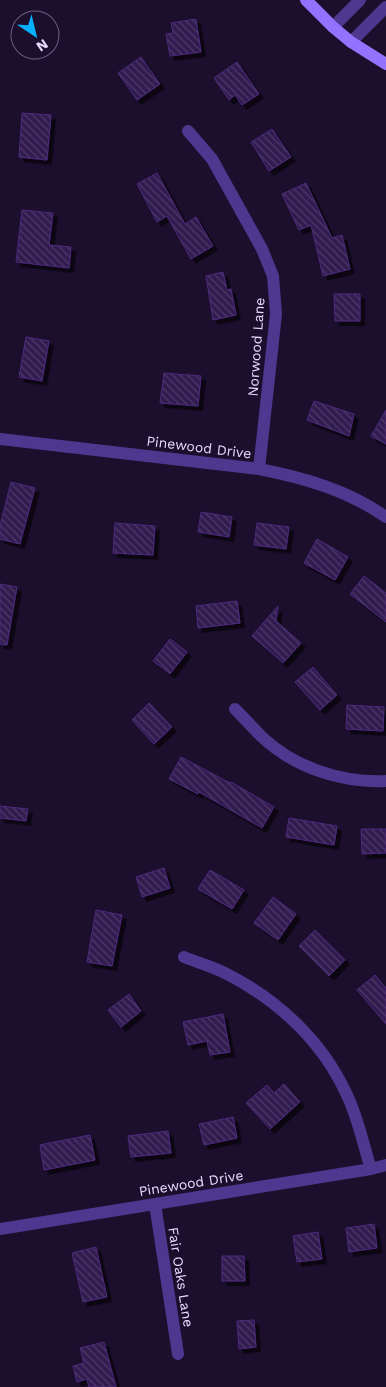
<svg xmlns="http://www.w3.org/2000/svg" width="386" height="1387" font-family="'Work Sans',sans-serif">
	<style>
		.building { fill: url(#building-back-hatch); stroke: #4d2a7d; filter: url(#shadow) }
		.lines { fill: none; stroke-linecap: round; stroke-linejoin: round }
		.street { stroke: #4e378f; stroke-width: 12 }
		.secondary { stroke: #9472ff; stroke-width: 12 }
		.labels { text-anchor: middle; stroke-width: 4; stroke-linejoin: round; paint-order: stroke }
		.street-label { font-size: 14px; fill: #e7dbff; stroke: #1b0f2d }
	</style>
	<defs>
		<pattern id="building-back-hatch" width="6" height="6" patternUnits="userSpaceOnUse" patternTransform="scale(1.25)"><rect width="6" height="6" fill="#301a4f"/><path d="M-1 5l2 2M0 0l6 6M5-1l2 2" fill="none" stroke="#4e3b69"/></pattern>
		<filter id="shadow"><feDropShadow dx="4.5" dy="4.5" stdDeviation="0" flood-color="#0009"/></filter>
	</defs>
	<rect width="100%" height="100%" fill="#1b0f2d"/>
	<path class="building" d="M 196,19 L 201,52 L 170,56 L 166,34 L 173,33 L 171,23 Z
		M 141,57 L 160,84 L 137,100 L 118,73 Z
		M 237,62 L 259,94 L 242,105 L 235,95 L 229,100 L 214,78 Z
		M 22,113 L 51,115 L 47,160 L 19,157 Z
		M 272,129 L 291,157 L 269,171 L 251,142 Z
		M 157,173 L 185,224 L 196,217 L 213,246 L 191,259 L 167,216 L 157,222 L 137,184 Z
		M 306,183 L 332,238 L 342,235 L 350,269 L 323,276 L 311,225 L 299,230 L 282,194 Z
		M 22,210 L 53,213 L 49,245 L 71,247 L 69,268 L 16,262 Z
		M 223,272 L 227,290 L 231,289 L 236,315 L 213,320 L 206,276 Z
		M 334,294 L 360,294 L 360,321 L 335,321 Z
		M 26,337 L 49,341 L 42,381 L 19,377 Z
		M 164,373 L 201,376 L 198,406 L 160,403 Z
		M 314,401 L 354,414 L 349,436 L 307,420 Z
		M 386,410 L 386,444 L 371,436 Z
		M 11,482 L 35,488 L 20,544 L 0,539 L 0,526 Z
		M 201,512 L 232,517 L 229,537 L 198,532 Z
		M 115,523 L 155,526 L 153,555 L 113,553 Z
		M 257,523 L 289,527 L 286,549 L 254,545 Z
		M 317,539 L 348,557 L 335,580 L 304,563 Z
		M 364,576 L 386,593 L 386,622 L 350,594 Z
		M 0,584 L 17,587 L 7,645 L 0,644 Z
		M 237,601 L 240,623 L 198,628 L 196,606 Z
		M 278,606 L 276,621 L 301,643 L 283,663 L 252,636 Z
		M 170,639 L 187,652 L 170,674 L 153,661 Z
		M 313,667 L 337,695 L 320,710 L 295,682 Z
		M 149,703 L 172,727 L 154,744 L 132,720 Z
		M 347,705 L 384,707 L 383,731 L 346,729 Z
		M 181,757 L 230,783 L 231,782 L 274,807 L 262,828 L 199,792 L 198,794 L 169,779 Z
		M 0,806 L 28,809 L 26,821 L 0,818 Z
		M 289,818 L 337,826 L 334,845 L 286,837 Z
		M 361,829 L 386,829 L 386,853 L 362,854 Z
		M 164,868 L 170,888 L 142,897 L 136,877 Z
		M 210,870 L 244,890 L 232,909 L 198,889 Z
		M 273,897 L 296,914 L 278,940 L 254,923 Z
		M 96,910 L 122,915 L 112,966 L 87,962 Z
		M 315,930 L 345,960 L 329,976 L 299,946 Z
		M 375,975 L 386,988 L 386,1024 L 357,990 Z
		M 129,994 L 141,1011 L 121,1027 L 108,1010 Z
		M 223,1014 L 230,1052 L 210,1055 L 207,1041 L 188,1045 L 183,1022 Z
		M 284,1084 L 300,1102 L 270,1129 L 246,1103 L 267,1085 L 274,1093 Z
		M 233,1117 L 237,1138 L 204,1145 L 199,1124 Z
		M 168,1131 L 171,1153 L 131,1157 L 128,1136 Z
		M 90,1135 L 95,1160 L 44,1170 L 40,1145 Z
		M 374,1224 L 377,1248 L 349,1252 L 346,1228 Z
		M 318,1232 L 322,1259 L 297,1262 L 293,1236 Z
		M 96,1247 L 107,1297 L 83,1302 L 72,1253 Z
		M 222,1256 L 244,1256 L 245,1281 L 222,1281 Z
		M 254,1320 L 256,1347 L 239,1349 L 237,1321 Z
		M 104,1342 L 116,1387 L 89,1387 L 87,1379 L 77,1382 L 73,1366 L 84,1363 L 80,1348 Z"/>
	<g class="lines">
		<path class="street" d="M 333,27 L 360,0
			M 351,42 L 386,7
			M 188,131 L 212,159 L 262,249 L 273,276 L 276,314 L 259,469
			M 0,439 L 259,469 C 305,478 347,490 386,517
			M 235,709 C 244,718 253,728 262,737 C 295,768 342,783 386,781
			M 184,957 C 199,963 214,967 227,974 C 278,1000 322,1041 346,1093 C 358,1117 363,1144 371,1169
			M 155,1204 L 178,1354
			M 0,1229 L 371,1169 L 386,1165"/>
		<path class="secondary" d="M 306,0 L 333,27 L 351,42 L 386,64"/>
	</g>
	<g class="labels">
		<g class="street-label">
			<text transform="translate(256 347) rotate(-86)" y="5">Norwood Lane</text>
			<text transform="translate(199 447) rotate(7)" y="5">Pinewood Drive</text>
			<text transform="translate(191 1183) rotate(-9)" y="5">Pinewood Drive</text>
			<text transform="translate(181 1277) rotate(81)" y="5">Fair Oaks Lane</text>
		</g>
	</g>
	<g transform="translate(35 35) rotate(145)"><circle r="24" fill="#1b0f2d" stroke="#6d6181"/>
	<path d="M0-4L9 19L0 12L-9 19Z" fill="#07b0ff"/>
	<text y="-8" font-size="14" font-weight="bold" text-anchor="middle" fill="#e7dbff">N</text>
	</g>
</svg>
